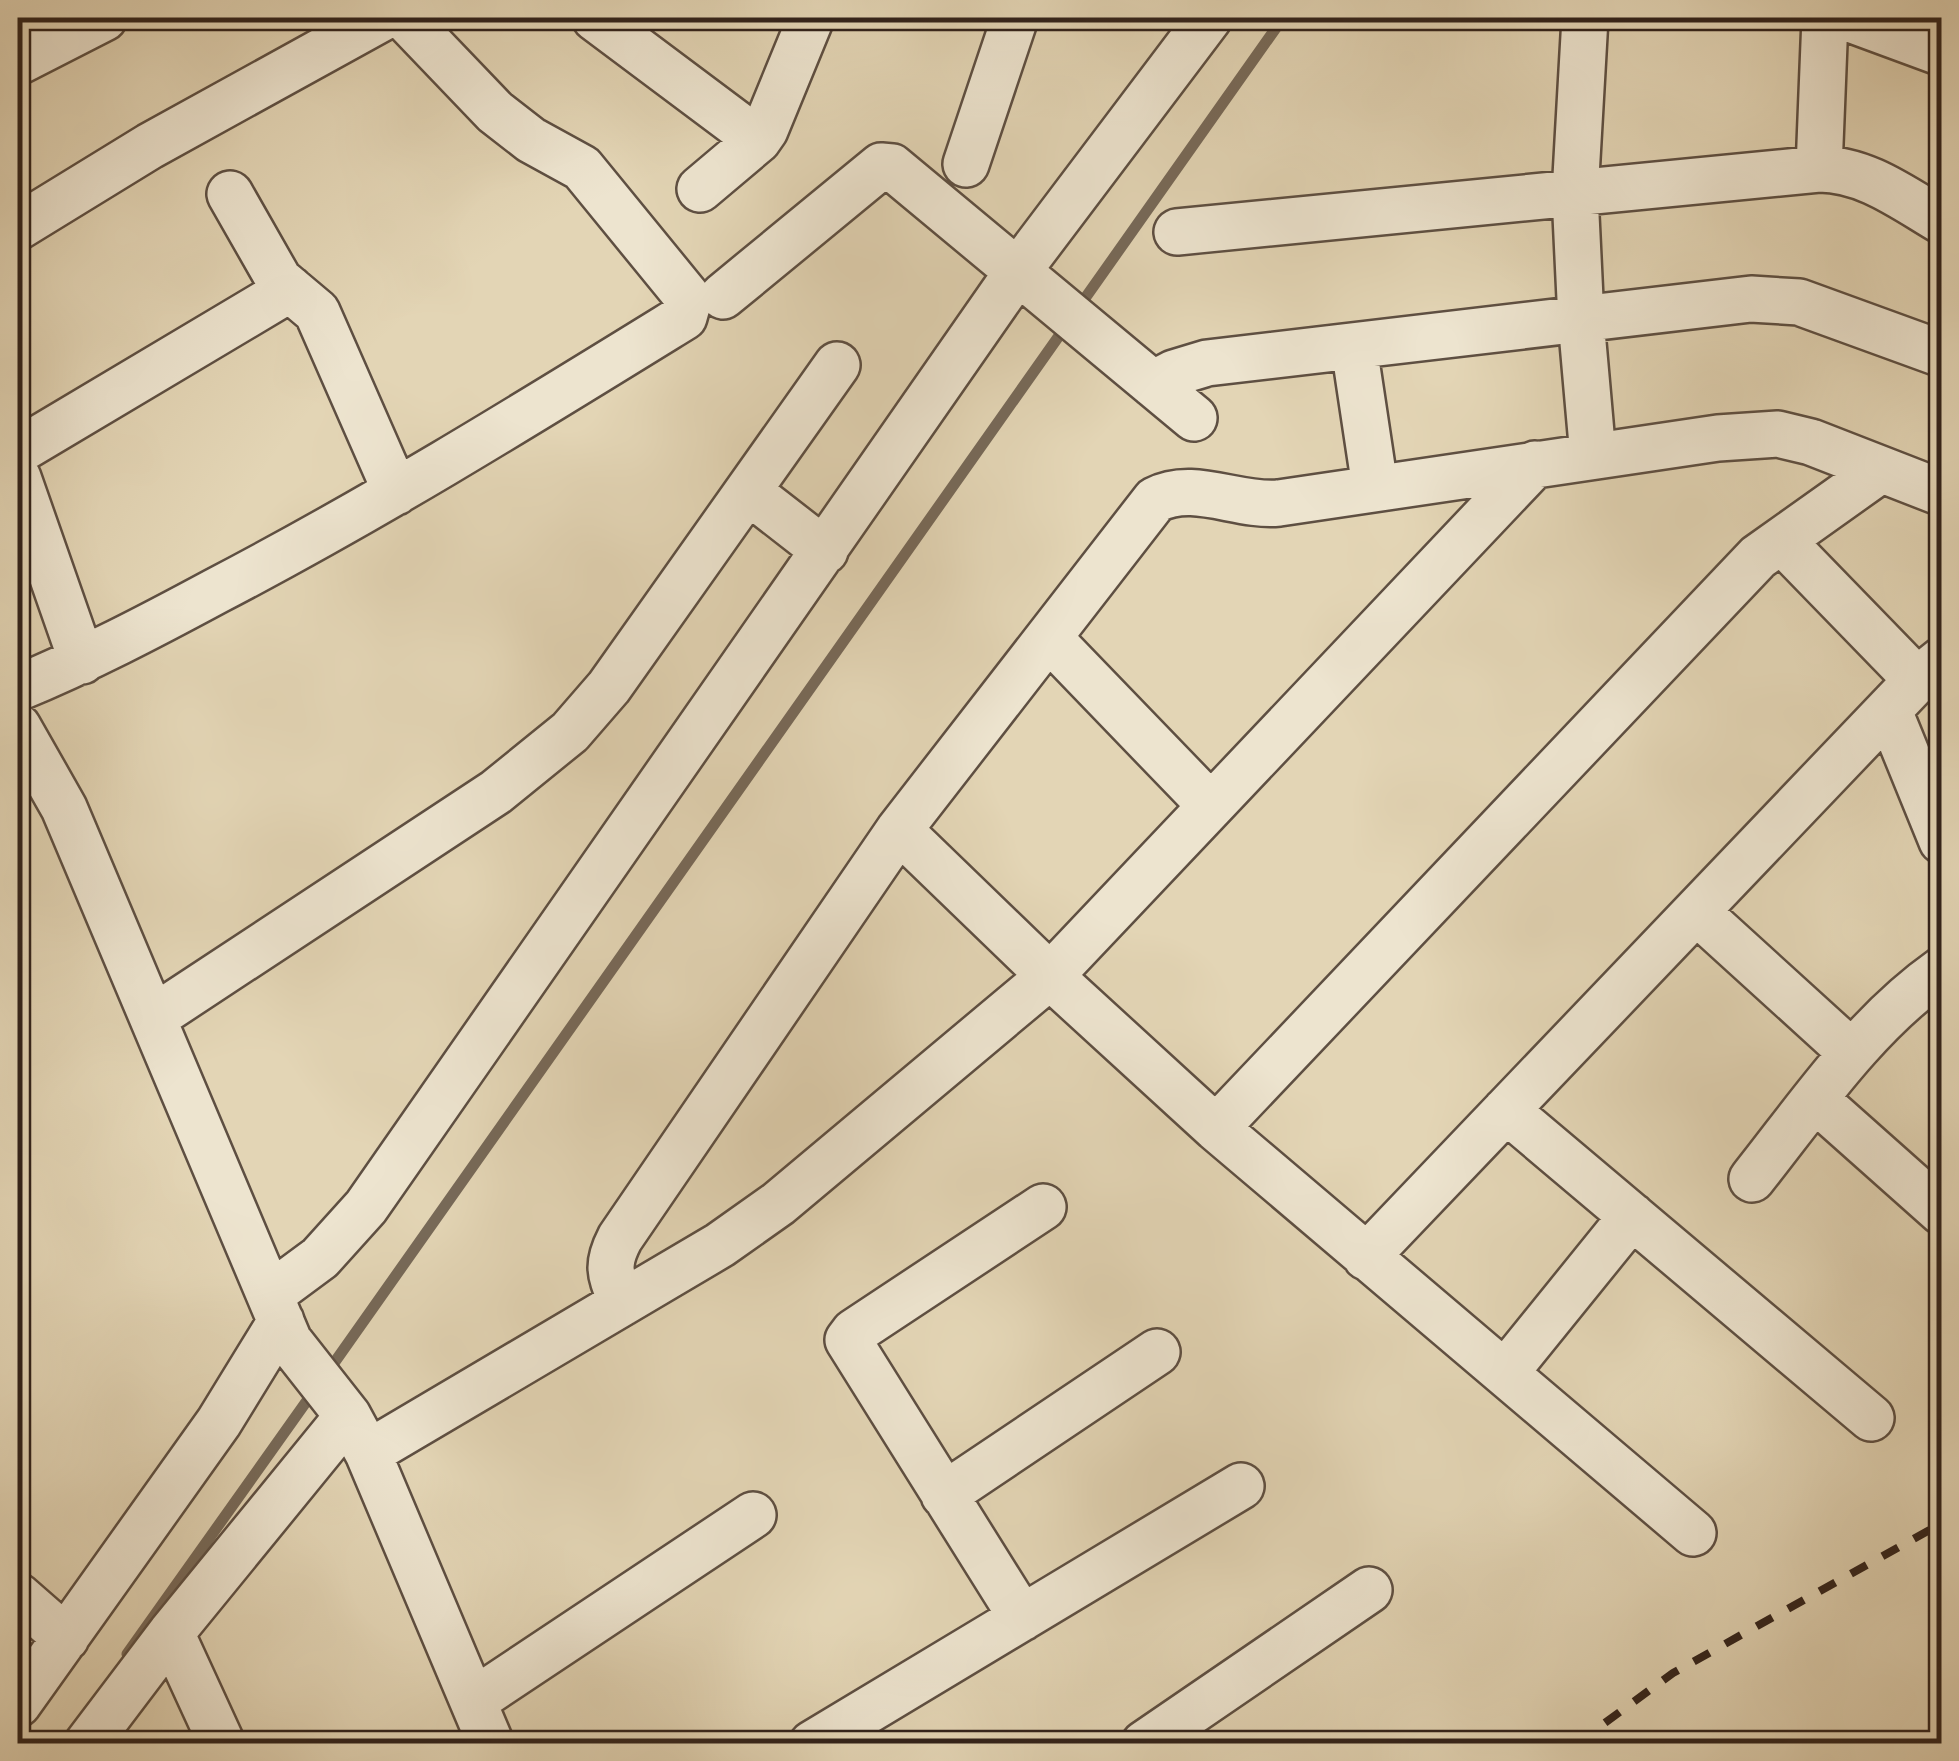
<svg xmlns="http://www.w3.org/2000/svg" width="1959" height="1761" font-family="'IM FELL English',serif">
	<style>
		.lines { fill: none; stroke-linecap: round; stroke-linejoin: round }
		.stream { stroke: #776958; stroke-width: 11 }
		.minor-casing { stroke: #5e4f42; stroke-width: 50 }
		.minor { stroke: #ede4cf; stroke-width: 45 }
		.rail { stroke: #31221b; stroke-width: 8; stroke-dasharray: 18 18; stroke-linecap: butt }
	</style>
	<rect width="100%" height="100%" fill="#e3d5b5"/>
	<filter id="stains"><feTurbulence type="fractalNoise" baseFrequency=".002" numOctaves="4"/><feColorMatrix values="0 0 0 0 .2 0 0 0 0 .09 0 0 0 0 .02 0 0 0 .5 -.17"/></filter>
	<radialGradient id="worn" r=".72"><stop offset=".6" stop-color="#630" stop-opacity="0"/><stop offset="1" stop-color="#630" stop-opacity=".3"/></radialGradient>
	<g class="lines">
		<path class="stream" d="M 1076,311 L 1283,18
			M 327,1373 L 1066,326
			M 127,1654 L 316,1388"/>
		<defs>
			<path id="minor" d="M 595,18 L 758,140
				M 1585,18 L 1575,194 L 1581,320 L 1593,456
				M 1847,18 L 1942,53
				M 18,62 L 104,18
				M 966,164 L 1015,18
				M 1819,169 C 1865,169 1903,198 1942,221
				M 700,189 L 758,140 L 765,130 L 811,18
				M 230,194 L 279,280 L 317,312 L 396,492
				M 18,227 L 150,146 L 382,18
				M 1177,232 L 1819,169 L 1825,18
				M 723,296 L 881,166 L 892,167 L 1194,418
				M 1354,347 L 1375,487
				M 1153,384 L 1174,373 L 1207,363 L 1751,299 L 1799,302 L 1942,354
				M 18,451 L 290,289
				M 18,478 L 82,661
				M 748,491 L 825,551
				M 1782,541 L 1917,680
				M 1049,638 L 1211,806
				M 18,688 C 86,660 151,626 216,591 C 377,507 530,412 684,317 L 689,299 L 582,168 L 531,140 L 495,112 L 405,18
				M 1889,711 L 1942,841
				M 18,727 L 64,808 L 289,1341 L 348,1416 L 368,1453 L 491,1744
				M 899,830 L 1050,976 L 1216,1128 L 1693,1533
				M 1697,912 L 1852,1053
				M 153,1018 L 496,792 L 570,732 L 609,687 L 837,365
				M 1815,1099 L 1942,1212
				M 1506,1110 L 1871,1418
				M 1216,1128 L 1758,557 L 1879,471
				M 1752,1179 C 1810,1106 1864,1025 1942,970
				M 1366,1257 L 1917,680 L 1942,660
				M 270,1295 L 320,1258 L 366,1207 L 1018,271 L 1209,18
				M 622,1303 C 611,1275 605,1267 620,1238 L 899,830 L 1155,500 C 1194,480 1237,507 1279,503 L 1718,438 L 1778,434 L 1811,442 L 1942,493
				M 1505,1373 L 1632,1216
				M 368,1453 L 720,1245 L 778,1204 L 1050,976 L 1535,464
				M 944,1495 L 1157,1352
				M 18,1596 L 66,1638
				M 1022,1618 L 848,1340 L 854,1332 L 1043,1207
				M 171,1633 L 222,1744
				M 475,1700 L 753,1515
				M 18,1704 L 219,1422 L 281,1321
				M 87,1744 L 171,1633 L 348,1416
				M 812,1744 L 1241,1486
				M 1144,1744 L 1369,1590"/>
		</defs>
		<use href="#minor" class="minor-casing"/>
		<use href="#minor" class="minor"/>
		<path class="rail" d="M 1576,1744 L 1673,1673 L 1942,1523"/>
	</g>
	<rect width="1959" height="1761" fill="none" stroke="#e3d5b5" stroke-width="60"/>
	<rect x="20" y="20" width="1919" height="1721" fill="none" stroke="#31221b" stroke-width="5"/>
	<rect x="30" y="30" width="1899" height="1701" fill="none" stroke="#31221b" stroke-width="2.5"/>
	<rect width="100%" height="100%" filter="url(#stains)"/>
	<rect width="100%" height="100%" fill="url(#worn)"/>
</svg>
